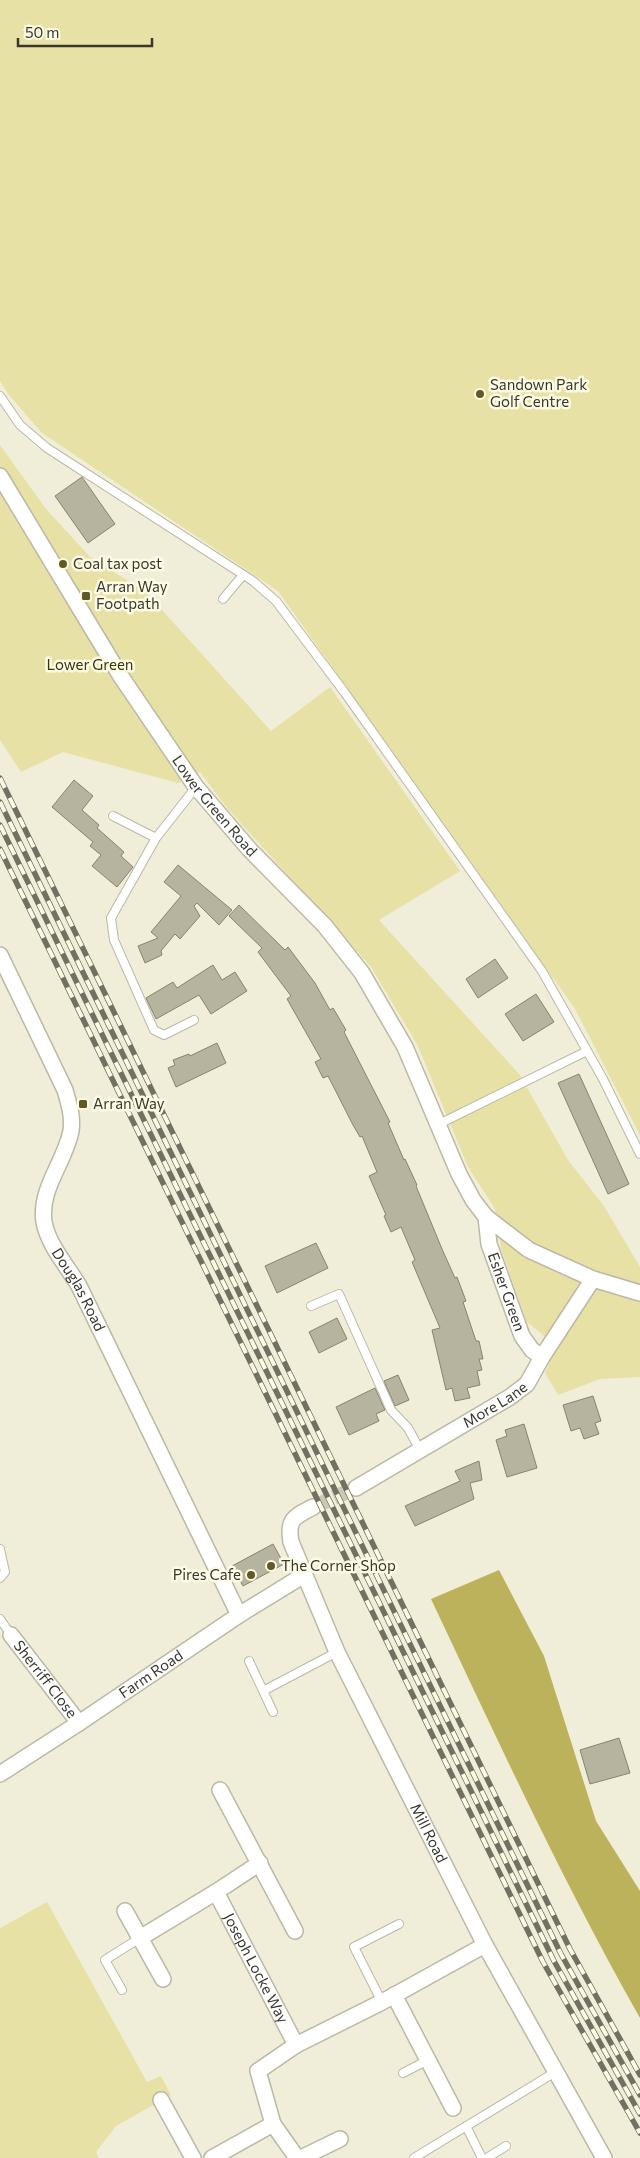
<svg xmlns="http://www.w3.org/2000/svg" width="640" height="2158" font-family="Commissioner,sans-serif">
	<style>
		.green { fill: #e8e1a5 }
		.forest { fill: #bcb25b }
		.building { fill: #b6b49f; stroke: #868470 }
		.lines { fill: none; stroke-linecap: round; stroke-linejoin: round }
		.minor-tunnel { stroke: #cbc9b6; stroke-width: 15; stroke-dasharray: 15 8; stroke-linecap: butt }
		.service-casing { stroke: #bbb9a4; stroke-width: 10 }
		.minor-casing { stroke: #bbb9a4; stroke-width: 18 }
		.service { stroke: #fff; stroke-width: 8 }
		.minor { stroke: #fff; stroke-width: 15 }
		.rail-casing { stroke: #717062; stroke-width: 5.5 }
		.rail { stroke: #fefbe5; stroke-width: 4; stroke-dasharray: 11; stroke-linecap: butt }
		.poi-dot { fill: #605926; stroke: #fefbe5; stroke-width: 2 }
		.labels { text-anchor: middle; stroke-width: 5; stroke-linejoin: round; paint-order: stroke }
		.poi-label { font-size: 15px; fill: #38372e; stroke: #fefbe5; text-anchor: start }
		.park-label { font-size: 15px; fill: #39340e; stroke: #fefbe5 }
		.street-label { font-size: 15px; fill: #38372e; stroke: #fefbe5 }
	</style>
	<rect width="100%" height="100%" fill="#f0eed8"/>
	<path class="green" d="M 0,0 L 640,0 L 640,1135 L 575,1009 L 278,591 L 42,433 L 9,395 L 0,381 Z
		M 0,445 L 46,509 L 92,559 L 144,590 L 271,731 L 330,687 L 460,871 L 379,920 L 520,1075 L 568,1160 L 604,1206 L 640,1267 L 640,1377 L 600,1379 L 558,1395 L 545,1373 L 555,1350 L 544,1336 L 527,1322 L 501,1249 L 495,1209 L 468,1167 L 417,1044 L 371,967 L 227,808 L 200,772 L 178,783 L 63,752 L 21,772 L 0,740 Z
		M 47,1902 L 147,2082 L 161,2076 L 171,2095 L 116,2126 L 96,2152 L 99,2158 L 0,2158 L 0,1928 Z"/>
	<path class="forest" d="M 499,1570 L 544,1656 L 596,1821 L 640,1891 L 640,2018 C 563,1882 498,1741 431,1599 Z"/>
	<path class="building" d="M 82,477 L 115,524 L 88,543 L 55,496 Z
		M 74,780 L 93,796 L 82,810 L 99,825 L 97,828 L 124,852 L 121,856 L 133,867 L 117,887 L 92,866 L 101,855 L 90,846 L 93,842 L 52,807 Z
		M 178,865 L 232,910 L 219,925 L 197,903 L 194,906 L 200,916 L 180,939 L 175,934 L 161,951 L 162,955 L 145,963 L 138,946 L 158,938 L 151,932 L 181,896 L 164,882 Z
		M 239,905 L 285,950 L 288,947 L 315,983 L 330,1010 L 333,1008 L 346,1030 L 344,1032 L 390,1122 L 388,1123 L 404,1160 L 405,1159 L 417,1185 L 416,1186 L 442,1249 L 455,1278 L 457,1277 L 466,1301 L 463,1302 L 476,1341 L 479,1341 L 483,1359 L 479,1359 L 482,1370 L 477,1371 L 480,1385 L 467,1388 L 470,1398 L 455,1401 L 452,1388 L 446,1390 L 432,1330 L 440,1328 L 412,1262 L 415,1260 L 401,1227 L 391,1232 L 384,1216 L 386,1215 L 369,1176 L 377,1172 L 362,1136 L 360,1137 L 353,1125 L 328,1076 L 323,1078 L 315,1062 L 321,1059 L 287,999 L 291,996 L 258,952 L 262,948 L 229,916 Z
		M 495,959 L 508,978 L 478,998 L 466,979 Z
		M 213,965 L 222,980 L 235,972 L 247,991 L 211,1014 L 199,995 L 156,1019 L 146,998 L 173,982 L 177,988 Z
		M 536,994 L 554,1022 L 523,1041 L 505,1014 Z
		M 217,1043 L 226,1063 L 176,1087 L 168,1068 L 175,1065 L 173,1060 L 189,1054 L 190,1056 Z
		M 579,1074 L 629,1184 L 608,1194 L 558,1083 Z
		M 316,1243 L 328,1268 L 277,1293 L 265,1266 Z
		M 337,1318 L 347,1339 L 319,1353 L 309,1332 Z
		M 398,1375 L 409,1400 L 395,1406 L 384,1381 Z
		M 375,1388 L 385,1410 L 376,1414 L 379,1421 L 349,1435 L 336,1407 Z
		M 593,1396 L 601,1421 L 595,1423 L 599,1434 L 584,1439 L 580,1428 L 571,1431 L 563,1405 Z
		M 524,1424 L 537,1468 L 507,1477 L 496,1440 L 507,1436 L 505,1430 Z
		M 479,1461 L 482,1480 L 470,1483 L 474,1499 L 415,1526 L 405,1506 L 460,1481 L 455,1471 Z
		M 273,1544 L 284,1564 L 243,1586 L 232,1566 Z
		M 619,1738 L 630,1773 L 590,1784 L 580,1750 Z"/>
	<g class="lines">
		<path class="minor-tunnel" d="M 313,1507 L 356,1488"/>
		<defs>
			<path id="service" d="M 0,396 L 20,425 L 47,448 L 253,581 L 276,601 L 345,693 L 542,971 L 603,1079 L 640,1154
				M 223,599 L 243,575
				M 113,816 L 156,838
				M 194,1020 L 164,1035 L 154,1030 L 114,940 L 111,918 L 156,838 L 196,787
				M 439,1124 L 587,1051
				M 311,1306 L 339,1294 L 391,1410 L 408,1428 L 420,1450
				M 0,1549 L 5,1572 L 0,1578
				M 0,1619 L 11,1635
				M 249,1661 L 273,1712
				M 263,1691 L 337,1652
				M 122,1990 L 105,1960 L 140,1938
				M 382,2002 L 354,1947 L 399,1924
				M 403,2073 L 428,2060
				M 466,2126 L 482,2158
				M 414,2158 L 557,2071
				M 487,2158 L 506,2146"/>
			<g id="minor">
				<path id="s1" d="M 0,476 L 120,675 L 196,787 L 250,850 L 325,926 L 362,973 L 405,1047 L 459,1174 L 473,1200 L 486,1217 L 529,1250 L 593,1279 L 640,1293"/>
				<path id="s2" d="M 0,955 L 65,1090 C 69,1104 73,1116 71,1131 C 65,1162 39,1189 44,1222 C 48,1245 68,1267 79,1286 L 239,1615"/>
				<path id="s3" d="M 486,1217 L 489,1244 L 522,1336 L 532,1350 L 542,1357"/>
				<path id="s4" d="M 356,1488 L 510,1397 L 527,1384 L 542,1357 L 593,1279"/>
				<path id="s5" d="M 313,1507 C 294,1517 287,1519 291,1542 L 337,1652 L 485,1945 L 604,2158"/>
				<path id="s6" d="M 11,1635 L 79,1723"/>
				<path id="s7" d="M 0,1774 L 79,1723 L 239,1615 L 304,1575"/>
				<path d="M 220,1790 L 295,1931"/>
				<path id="s8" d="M 216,1892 L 296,2045"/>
				<path d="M 125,1911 L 163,1979"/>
				<path d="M 140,1938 L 216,1892 L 260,1863"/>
				<path d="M 394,1995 L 453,2108"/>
				<path d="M 161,2100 L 193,2158"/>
				<path d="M 212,2158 L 273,2124"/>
				<path d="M 297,2158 L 273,2124 L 258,2071 L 296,2045 L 382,2002 L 485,1945"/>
				<path d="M 301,2158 L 340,2139"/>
			</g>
		</defs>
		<use href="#service" class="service-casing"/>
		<use href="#minor" class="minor-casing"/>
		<use href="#service" class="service"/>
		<use href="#minor" class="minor"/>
		<defs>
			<path id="rail" d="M 0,778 L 570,1949 L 640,2075
				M 0,802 L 561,1954 L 640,2095
				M 0,825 L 554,1961 L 640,2114
				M 0,849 L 543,1962 L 640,2133"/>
		</defs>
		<use href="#rail" class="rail-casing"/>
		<use href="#rail" class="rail"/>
	</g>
	<g class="poi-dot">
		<circle cx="480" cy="394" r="5"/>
		<circle cx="63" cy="564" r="5"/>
		<rect x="81" y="591" width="10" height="10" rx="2.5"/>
		<rect x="78" y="1099" width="10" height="10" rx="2.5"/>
		<circle cx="271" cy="1566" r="5"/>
		<circle cx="251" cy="1575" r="5"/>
	</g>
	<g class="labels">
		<g class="poi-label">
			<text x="490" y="390">Sandown Park<tspan x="490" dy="17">Golf Centre</tspan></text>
			<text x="73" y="569">Coal tax post</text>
			<text x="96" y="592">Arran Way<tspan x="96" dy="17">Footpath</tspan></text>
			<text x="93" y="1109">Arran Way</text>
			<text x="281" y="1571">The Corner Shop</text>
			<text x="241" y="1580" text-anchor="end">Pires Cafe</text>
		</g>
		<g class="park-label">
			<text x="90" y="670">Lower Green</text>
		</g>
		<g class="street-label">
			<text dy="5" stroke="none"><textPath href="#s1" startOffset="394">Lower Green Road</textPath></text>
			<text dy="5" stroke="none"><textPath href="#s2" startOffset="364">Douglas Road</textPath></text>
			<text dy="5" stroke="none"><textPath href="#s3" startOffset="78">Esher Green</textPath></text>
			<text dy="5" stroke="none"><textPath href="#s4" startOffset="162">More Lane</textPath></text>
			<text dy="5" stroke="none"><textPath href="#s7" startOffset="181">Farm Road</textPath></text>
			<text dy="5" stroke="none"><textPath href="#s6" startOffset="56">Sherriff Close</textPath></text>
			<text dy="5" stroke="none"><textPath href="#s5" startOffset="369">Mill Road</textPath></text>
			<text dy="5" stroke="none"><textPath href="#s8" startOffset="86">Joseph Locke Way</textPath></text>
		</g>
	</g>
	<path d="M18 38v8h134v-8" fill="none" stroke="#38372e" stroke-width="2.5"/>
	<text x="25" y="38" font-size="15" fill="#38372e" stroke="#fefbe5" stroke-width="4" paint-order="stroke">50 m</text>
</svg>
